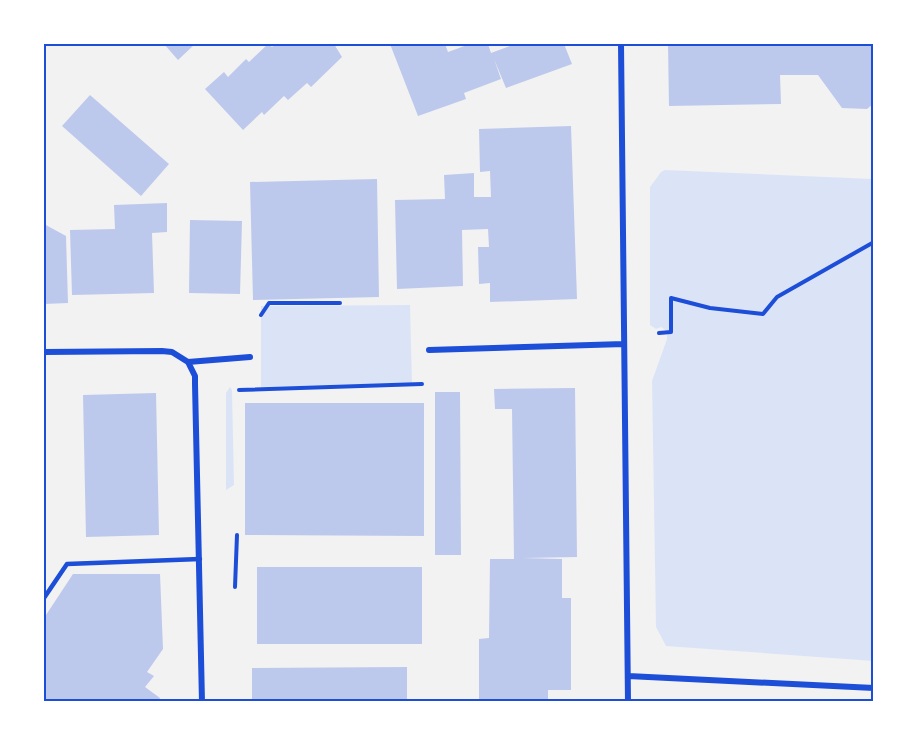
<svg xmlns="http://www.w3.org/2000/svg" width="917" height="745" font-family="Cabin,sans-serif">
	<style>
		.green { fill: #dbe4f7 }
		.building { fill: #bdc9ec }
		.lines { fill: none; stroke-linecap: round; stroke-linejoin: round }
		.path { stroke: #1d4ed8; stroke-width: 4 }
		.service { stroke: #1d4ed8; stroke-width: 4.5 }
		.minor { stroke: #1d4ed8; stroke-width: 6 }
		.neatline { fill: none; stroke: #1d4ed8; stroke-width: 2 }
	</style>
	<rect width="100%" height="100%" fill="#f2f2f2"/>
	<path class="green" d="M 665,170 L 873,179 L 873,661 L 666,646 L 656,627 L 652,381 L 667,339 L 667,331 L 661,327 L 656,329 L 650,325 L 650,187 L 661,172 Z
		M 410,305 L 412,383 L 261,387 L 261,306 Z
		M 230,387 L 232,390 L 234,485 L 226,490 L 226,393 Z"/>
	<path class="building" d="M 164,44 L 195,44 L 178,60 Z
		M 268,44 L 272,47 L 276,44 L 334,44 L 342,57 L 311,87 L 307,83 L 288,100 L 284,96 L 264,115 L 262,112 L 243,130 L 205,89 L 224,72 L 228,77 L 246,59 L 249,62 Z
		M 390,44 L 445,44 L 448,52 L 470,44 L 488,44 L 491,53 L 515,44 L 564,44 L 572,64 L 506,88 L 494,59 L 501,79 L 464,93 L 466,99 L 418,116 Z
		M 668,44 L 874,44 L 874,103 L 867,109 L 842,108 L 818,75 L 780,75 L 781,104 L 669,106 Z
		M 90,95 L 169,164 L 141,196 L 62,126 Z
		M 571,126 L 577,299 L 490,302 L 490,283 L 479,284 L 478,247 L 489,247 L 488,229 L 462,230 L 463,286 L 397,289 L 395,200 L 445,199 L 444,175 L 474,173 L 474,197 L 491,197 L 490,171 L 480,172 L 479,129 Z
		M 377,179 L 379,297 L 253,300 L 250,182 Z
		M 167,203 L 167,232 L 152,233 L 154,293 L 72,295 L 70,230 L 115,229 L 114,205 Z
		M 190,220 L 242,221 L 240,294 L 189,293 Z
		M 44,224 L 66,236 L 68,303 L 44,304 Z
		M 575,388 L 577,557 L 523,558 L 562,559 L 562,598 L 571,598 L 571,690 L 548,690 L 548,702 L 479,702 L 479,639 L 489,638 L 490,559 L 514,559 L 512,409 L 495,409 L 494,389 Z
		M 435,392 L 460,392 L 461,555 L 435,555 Z
		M 156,393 L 159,535 L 86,537 L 83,395 Z
		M 245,403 L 424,403 L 424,536 L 245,535 Z
		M 257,567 L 422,567 L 422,644 L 257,644 Z
		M 73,574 L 160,574 L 163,649 L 147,672 L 154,676 L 145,687 L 160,698 L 158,702 L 44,702 L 44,618 Z
		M 407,667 L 407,702 L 252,702 L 252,668 Z"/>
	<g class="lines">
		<path class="path" d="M 261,315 L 269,303 L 340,303
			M 659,333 L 671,332 L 671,298 L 710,308 L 763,314 L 777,297 L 874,242
			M 239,390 L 422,384
			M 235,587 L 237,535"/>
		<path class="service" d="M 44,598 L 67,564 L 200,559"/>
		<path class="minor" d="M 621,44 L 628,702
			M 429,350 L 624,344
			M 44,352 L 162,351 L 172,352 L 188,362 L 250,357
			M 188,362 L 195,376 L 195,384 L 202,702
			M 628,676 L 874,688"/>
	</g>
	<rect width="917" height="745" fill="none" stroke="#ffffff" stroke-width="90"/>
	<rect x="45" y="45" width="827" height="655" class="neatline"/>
</svg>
